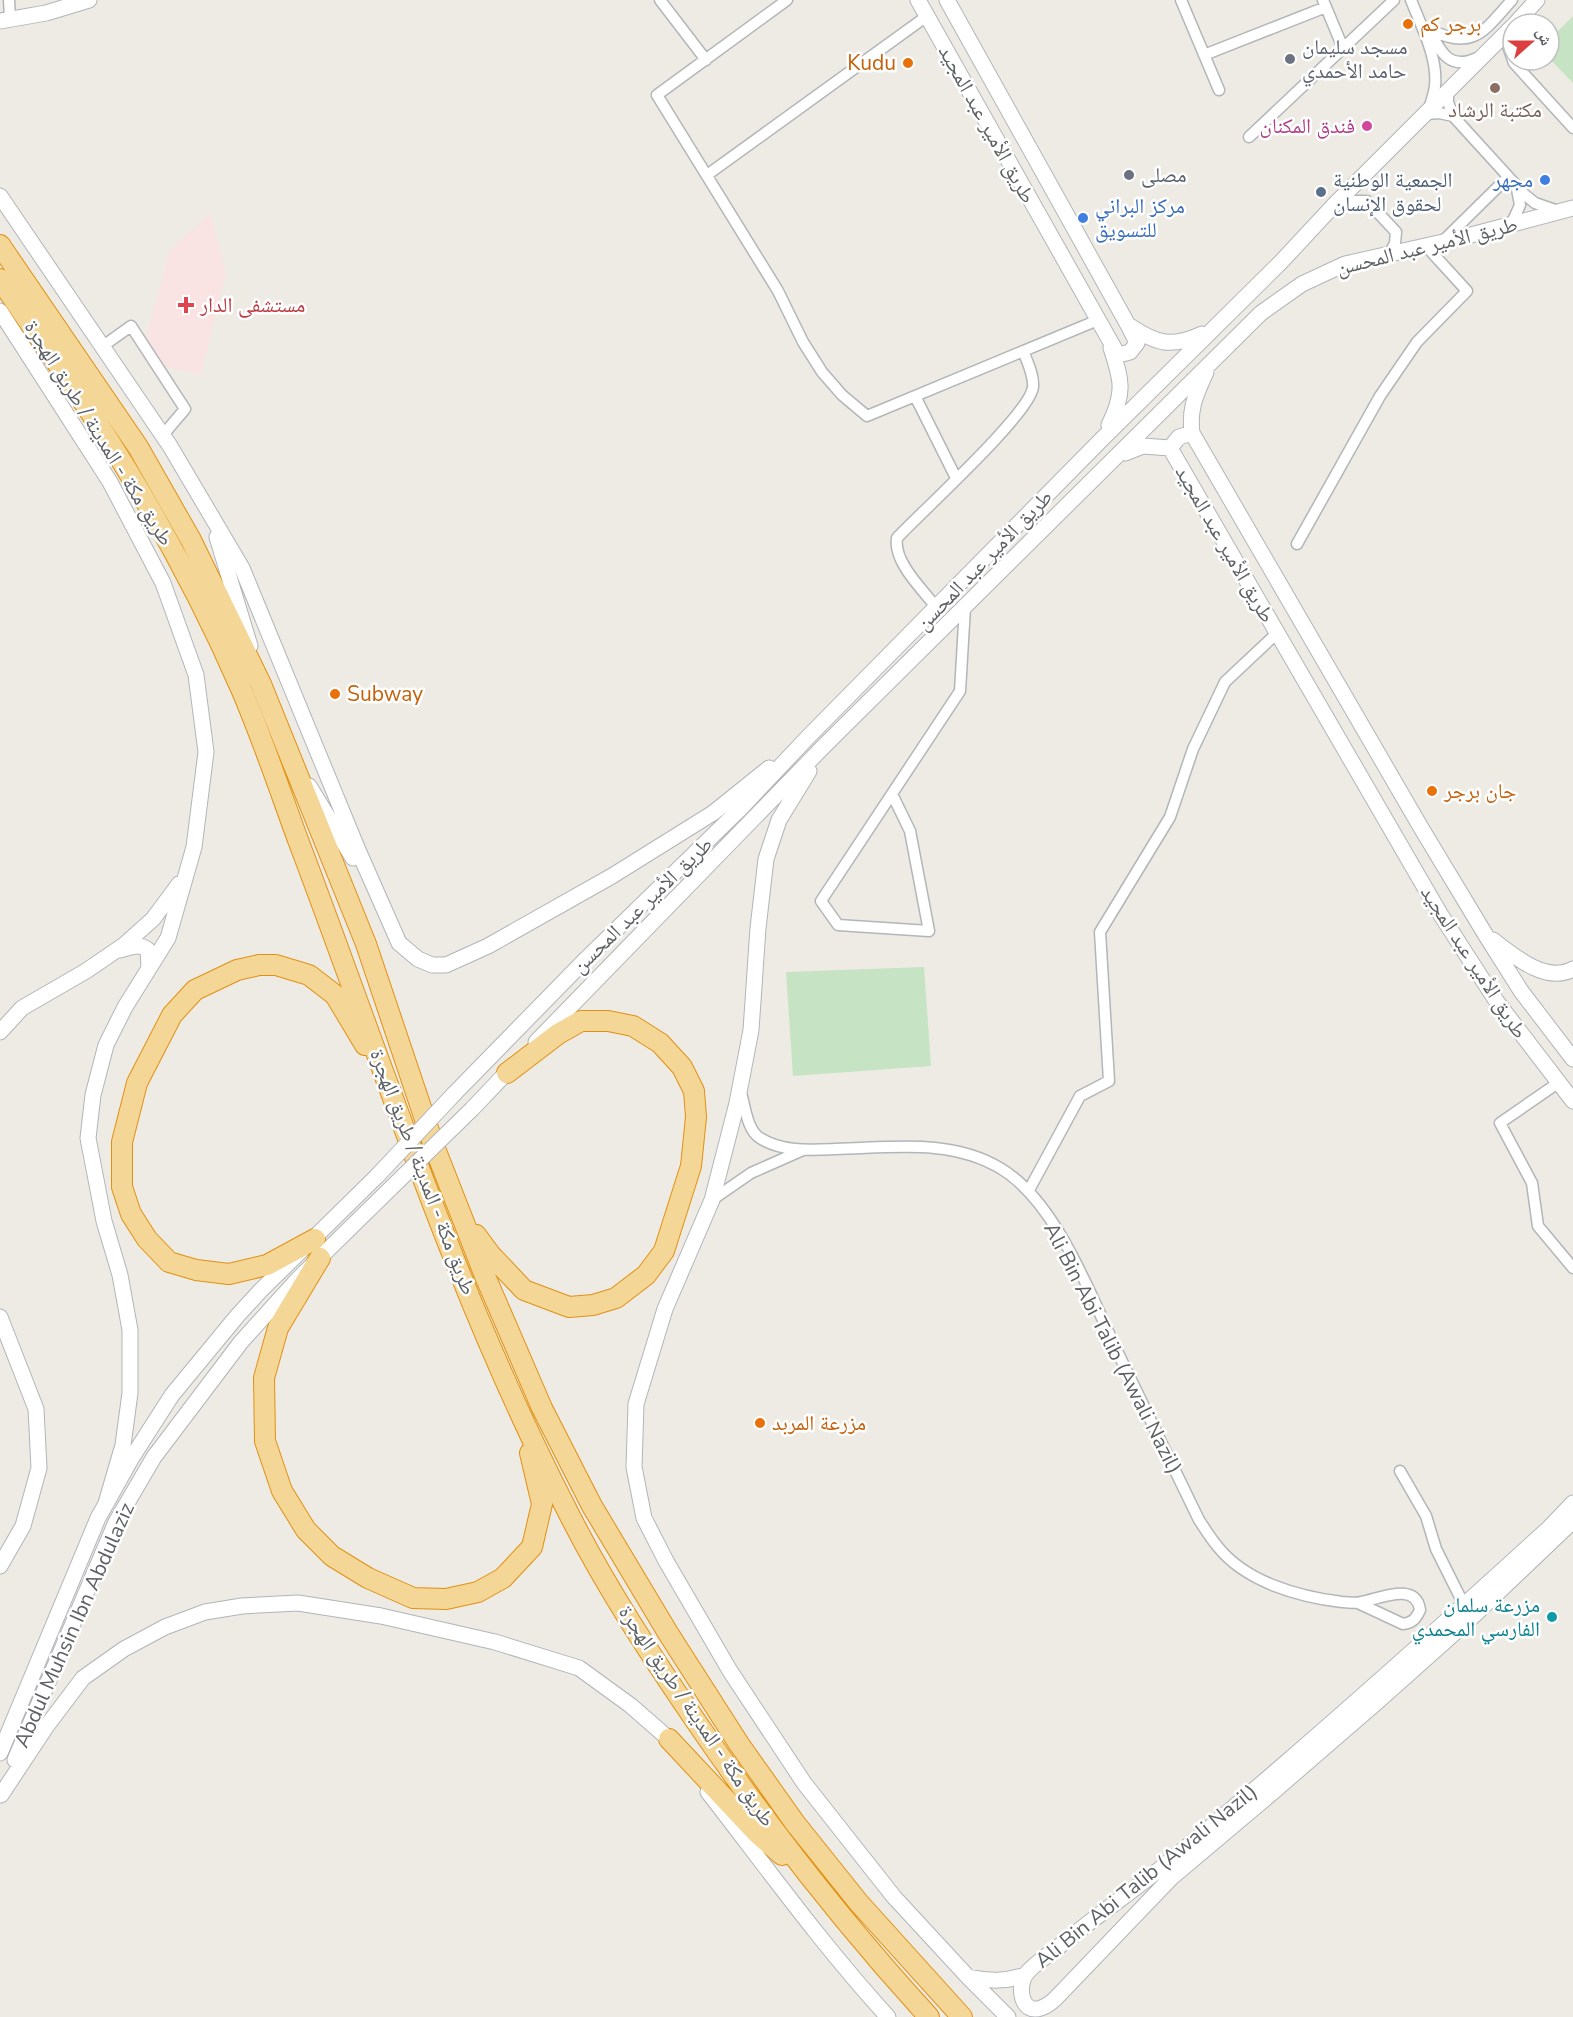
<svg xmlns="http://www.w3.org/2000/svg" width="1573" height="2017" font-family="'Nunito Sans','Noto Naskh Arabic',sans-serif">
	<style>
		.medical { fill: #f9e3e3 }
		.green { fill: #c6e3c4 }
		.lines { fill: none; stroke-linecap: round; stroke-linejoin: round }
		.minor-casing { stroke: #b2b6b9; stroke-width: 13 }
		.secondary-casing { stroke: #b1b5b9; stroke-width: 17 }
		.motorway-casing { stroke: #e09113; stroke-width: 22 }
		.minor { stroke: #fff; stroke-width: 10 }
		.secondary { stroke: #fff; stroke-width: 15 }
		.motorway { stroke: #f4d696; stroke-width: 20 }
		.secondary-bridge-casing { stroke: #b1b5b9; stroke-width: 17; stroke-linecap: butt }
		.secondary-bridge { stroke: #fff; stroke-width: 15 }
		.food-dot { fill: #e8710a; stroke: #fff; stroke-width: 2 }
		.worship-dot { fill: #6b7280; stroke: #fff; stroke-width: 2 }
		.education-dot { fill: #8d6e63; stroke: #fff; stroke-width: 2 }
		.hotel-dot { fill: #d1479c; stroke: #fff; stroke-width: 2 }
		.shop-dot { fill: #3f7fe0; stroke: #fff; stroke-width: 2 }
		.service-dot { fill: #5c6f8a; stroke: #fff; stroke-width: 2 }
		.health-dot { fill: #e0444e; stroke: #fff; stroke-width: 2 }
		.culture-dot { fill: #0f9aa8; stroke: #fff; stroke-width: 2 }
		.labels { text-anchor: middle; stroke-width: 5; stroke-linejoin: round; paint-order: stroke }
		.food-label { font-size: 21px; fill: #c56008; stroke: #fff; text-anchor: start }
		.worship-label { font-size: 21px; fill: #5b616d; stroke: #fff; text-anchor: start }
		.education-label { font-size: 21px; fill: #785e54; stroke: #fff }
		.street-label { font-size: 21px; fill: #5d6164; stroke: #fff }
		.hotel-label { font-size: 21px; fill: #b23c85; stroke: #fff; text-anchor: end }
		.service-label { font-size: 21px; fill: #4e5e75; stroke: #fff; text-anchor: start }
		.shop-label { font-size: 21px; fill: #366cbe; stroke: #fff; text-anchor: end }
		.health-label { font-size: 21px; fill: #be3a42; stroke: #fff; text-anchor: start }
		.culture-label { font-size: 21px; fill: #0d838f; stroke: #fff; text-anchor: end }
	</style>
	<rect width="100%" height="100%" fill="#eeebe5"/>
	<path class="medical" d="M 210,214 L 226,273 L 201,375 L 164,366 L 146,337 L 170,250 Z"/>
	<path class="green" d="M 1573,16 L 1573,83 L 1549,58 L 1549,40 Z
		M 924,967 L 931,1066 L 793,1076 L 786,972 Z"/>
	<g class="lines">
		<defs>
			<path id="minor" d="M 9,0 L 10,19
				M 660,0 L 706,60
				M 787,0 L 657,95 L 778,291 L 803,342 L 822,372 L 842,395 L 867,416 L 1098,320
				M 1181,0 L 1219,90
				M 1323,0 L 1343,48
				M 1411,0 C 1421,26 1438,57 1435,86 C 1434,94 1431,102 1429,109
				M 1429,29 C 1473,52 1484,31 1512,0
				M 1429,30 C 1441,52 1449,71 1477,58
				M 1504,35 L 1514,63 L 1573,128
				M 1204,55 L 1326,7
				M 1448,90 L 1448,102 L 1453,116 L 1525,195 L 1535,203 L 1558,211
				M 1426,114 L 1439,113 L 1453,116
				M 1249,137 L 1394,0
				M 707,175 L 927,16
				M 1337,204 L 1348,201 L 1367,201 L 1396,232 L 1395,243 L 1390,253
				M 1511,225 L 1520,205 L 1517,189
				M 1442,242 L 1508,177
				M 103,346 L 131,326 L 185,409 L 163,435
				M 915,396 L 956,478
				M 1297,544 L 1380,396 L 1417,342 L 1467,291 L 1425,245
				M 937,608 C 923,590 893,562 897,538 C 921,512 1030,414 1033,387 C 1034,375 1027,361 1023,351
				M 892,794 L 910,831 L 929,931 L 838,925 L 821,901 L 960,691 L 965,607
				M 1558,1083 L 1500,1123 L 1532,1183 L 1538,1226 L 1573,1268
				M 741,1093 C 745,1106 747,1130 760,1138 C 781,1152 811,1150 835,1149 C 890,1148 950,1138 1000,1168 C 1056,1201 1090,1294 1118,1353 C 1145,1409 1172,1465 1199,1520 C 1205,1529 1211,1539 1218,1547 C 1246,1582 1299,1597 1342,1602 C 1349,1602 1355,1604 1361,1602 C 1379,1599 1416,1581 1420,1610 C 1416,1619 1412,1623 1403,1624 L 1358,1603
				M 1029,1190 L 1080,1096 L 1109,1081 L 1100,932 L 1170,817 L 1193,749 L 1225,682 L 1276,634
				M 712,1200 L 751,1173 L 803,1150
				M 1400,1471 L 1426,1516 L 1436,1549 L 1464,1605"/>
			<path id="secondary" d="M 918,0 L 1118,355 L 1130,352 L 1137,343 L 1128,325 L 947,0
				M 0,21 L 46,13 L 89,0
				M 1515,24 L 1537,0
				M 0,196 L 170,446 L 242,568 L 358,850 L 399,943 L 418,959 L 432,965 L 446,965 L 488,946 L 612,876 L 713,813 L 769,768
				M 0,311 L 110,482 L 163,583 L 196,675 L 206,752 L 194,847 L 168,938 L 125,1007 L 106,1045 L 93,1095 L 88,1138 L 104,1221 L 120,1275 L 130,1330 L 130,1393 L 123,1445 L 106,1503
				M 1130,326 C 1157,344 1171,348 1202,334
				M 1206,372 C 1196,395 1189,407 1192,433 L 1420,826 L 1485,934 L 1521,991 L 1573,1059
				M 1109,425 C 1125,393 1122,381 1111,348
				M 1192,433 L 1179,437 L 1170,448 L 1439,912 L 1497,1002 L 1573,1101
				M 1125,453 L 1143,446 L 1170,448
				M 217,537 L 250,646
				M 809,771 L 779,820 L 766,859 L 758,928 L 751,1030 L 737,1103 L 712,1200 L 665,1309 L 636,1404 L 634,1467 L 644,1518 L 666,1561 L 730,1671 L 804,1783 L 894,1897 L 968,1977 L 1008,2017
				M 309,786 L 353,858
				M 1493,940 C 1514,956 1546,984 1573,969
				M 120,950 C 130,947 139,943 148,950 L 149,968
				M 0,1032 L 22,1008 L 86,971 L 124,945 L 153,919 L 179,884
				M 536,1042 L 824,746 L 1261,313 L 1302,284 L 1345,264 L 1452,240 L 1573,208
				M 454,1094 L 587,958 L 739,810 L 809,736 L 1102,439 L 1281,262 L 1334,205 L 1513,26
				M 472,1109 L 513,1066
				M 0,1317 L 36,1409 L 39,1468 L 23,1526 L 0,1566
				M 1573,1503 L 1550,1527 C 1424,1642 1297,1756 1165,1865 C 1130,1893 1092,1919 1057,1948 C 1047,1956 1034,1964 1026,1974 C 1017,1986 1021,2015 1041,2008 C 1047,2006 1052,2002 1056,1998 L 1171,1878 L 1273,1792 L 1377,1702 L 1468,1621 L 1573,1521
				M 0,1753 L 98,1518 L 131,1459 L 172,1395 L 238,1315 L 261,1290 L 378,1175
				M 15,1760 L 116,1522 L 154,1457 L 241,1342 L 297,1280 L 391,1188
				M 708,1792 C 767,1868 823,1946 888,2017
				M 1,1795 L 46,1727 L 83,1678 L 124,1649 L 165,1627 L 205,1612 L 242,1606 L 298,1603 L 381,1616 L 495,1642 L 579,1668 L 630,1705 L 669,1739 L 674,1746
				M 968,1977 C 989,1981 1005,1982 1025,1975"/>
			<path id="motorway" d="M 0,245 L 138,447 L 191,540 L 261,684 L 366,944 L 434,1146 L 485,1276 L 542,1408 L 592,1506 L 668,1633 L 739,1744 L 795,1823 L 859,1903 L 962,2017
				M 0,279 C 42,342 88,405 127,470 C 170,541 209,615 242,691 C 263,740 280,791 298,840 C 384,1067 458,1300 570,1516 C 606,1587 650,1654 695,1720 C 766,1824 844,1924 929,2017
				M 476,1235 L 490,1254 L 524,1290 L 569,1307 L 593,1305 L 616,1298 L 646,1275 L 664,1251 L 691,1166 L 696,1117 L 694,1091 L 682,1067 L 660,1043 L 633,1026 L 608,1021 L 581,1021 L 558,1034 L 507,1073
				M 315,1239 L 267,1265 L 229,1274 L 196,1270 L 169,1262 L 147,1239 L 131,1214 L 122,1187 L 122,1142 L 137,1083 L 172,1015 L 195,990 L 237,970 L 259,965 L 276,965 L 309,975 L 335,995 L 365,1045
				M 320,1258 L 278,1328 L 264,1378 L 265,1441 L 282,1491 L 306,1530 L 332,1556 L 368,1578 L 413,1598 L 446,1599 L 478,1592 L 503,1578 L 532,1547 L 542,1504 L 530,1453
				M 669,1739 L 757,1833 L 782,1855"/>
		</defs>
		<use href="#minor" class="minor-casing"/>
		<use href="#secondary" class="secondary-casing"/>
		<use href="#motorway" class="motorway-casing"/>
		<use href="#minor" class="minor"/>
		<use href="#secondary" class="secondary"/>
		<use href="#motorway" class="motorway"/>
		<defs>
			<path id="secondary-bridge" d="M 378,1175 L 454,1094
				M 391,1188 L 472,1109"/>
		</defs>
		<use href="#secondary-bridge" class="secondary-bridge-casing"/>
		<use href="#secondary-bridge" class="secondary-bridge"/>
	</g>
	<g class="food-dot">
		<circle cx="1408" cy="24" r="6"/>
		<circle cx="908" cy="63" r="6"/>
		<circle cx="335" cy="694" r="6"/>
		<circle cx="1432" cy="791" r="6"/>
		<circle cx="760" cy="1423" r="6"/>
	</g>
	<g class="worship-dot">
		<circle cx="1290" cy="59" r="6"/>
		<circle cx="1129" cy="175" r="6"/>
	</g>
	<circle class="education-dot" cx="1495" cy="88" r="6"/>
	<circle class="hotel-dot" cx="1367" cy="126" r="6"/>
	<g class="shop-dot">
		<circle cx="1545" cy="180" r="6"/>
		<circle cx="1083" cy="218" r="6"/>
	</g>
	<circle class="service-dot" cx="1321" cy="192" r="6"/>
	<path class="health-dot" d="M183 296h6v6h6v6h-6v6h-6v-6h-6v-6h6z"/>
	<circle class="culture-dot" cx="1552" cy="1617" r="6"/>
	<g class="labels">
		<g class="food-label">
			<text x="1420" y="31">برجر كم</text>
			<text x="896" y="70" text-anchor="end">Kudu</text>
			<text x="347" y="701">Subway</text>
			<text x="1444" y="798">جان برجر</text>
			<text x="772" y="1430">مزرعة المربد</text>
		</g>
		<g class="worship-label">
			<text x="1302" y="54">مسجد سليمان<tspan x="1302" dy="24">حامد الأحمدي</tspan></text>
			<text x="1141" y="182">مصلى</text>
		</g>
		<g class="education-label">
			<text x="1495" y="117">مكتبة الرشاد</text>
		</g>
		<g class="street-label">
			<text transform="translate(987 124) rotate(61)" y="7">طريق الأمير عبد المجيد</text>
			<text transform="translate(1427 246) rotate(-14)" y="7">طريق الأمير عبد المحسن</text>
			<text transform="translate(99 433) rotate(58)" y="7">طريق مكة - المدينة / طريق الهجرة</text>
			<text transform="translate(1225 544) rotate(60)" y="7">طريق الأمير عبد المجيد</text>
			<text transform="translate(984 560) rotate(-46)" y="7">طريق الأمير عبد المحسن</text>
			<text transform="translate(642 905) rotate(-44)" y="7">طريق الأمير عبد المحسن</text>
			<text transform="translate(1474 962) rotate(57)" y="7">طريق الأمير عبد المجيد</text>
			<text transform="translate(423 1172) rotate(69)" y="7">طريق مكة - المدينة / طريق الهجرة</text>
			<text transform="translate(1113 1348) rotate(63)" y="7">Ali Bin Abi Talib (Awali Nazil)</text>
			<text transform="translate(74 1625) rotate(-66)" y="7">Abdul Muhsin Ibn Abdulaziz</text>
			<text transform="translate(697 1716) rotate(56)" y="7">طريق مكة - المدينة / طريق الهجرة</text>
			<text transform="translate(1146 1876) rotate(-39)" y="7">Ali Bin Abi Talib (Awali Nazil)</text>
		</g>
		<g class="hotel-label">
			<text x="1355" y="133">فندق المكنان</text>
		</g>
		<g class="service-label">
			<text x="1333" y="187">الجمعية الوطنية<tspan x="1333" dy="24">لحقوق الإنسان</tspan></text>
		</g>
		<g class="shop-label">
			<text x="1533" y="187">مجهر</text>
			<text x="1095" y="213" text-anchor="start">مركز البراني<tspan x="1095" dy="24">للتسويق</tspan></text>
		</g>
		<g class="health-label">
			<text x="200" y="312">مستشفى الدار</text>
		</g>
		<g class="culture-label">
			<text x="1540" y="1612">مزرعة سلمان<tspan x="1540" dy="24">الفارسي المحمدي</tspan></text>
		</g>
	</g>
	<g transform="translate(1531 42) rotate(69)"><circle r="28" fill="#ffffff" stroke="#bec0c1" stroke-width="1.5"/>
	<path d="M0-4.5L10 22L0 15L-10 22Z" fill="#db3f3e"/>
	<text y="-9" font-size="16" font-weight="bold" text-anchor="middle" fill="#5d6164">ش</text>
	</g>
</svg>
